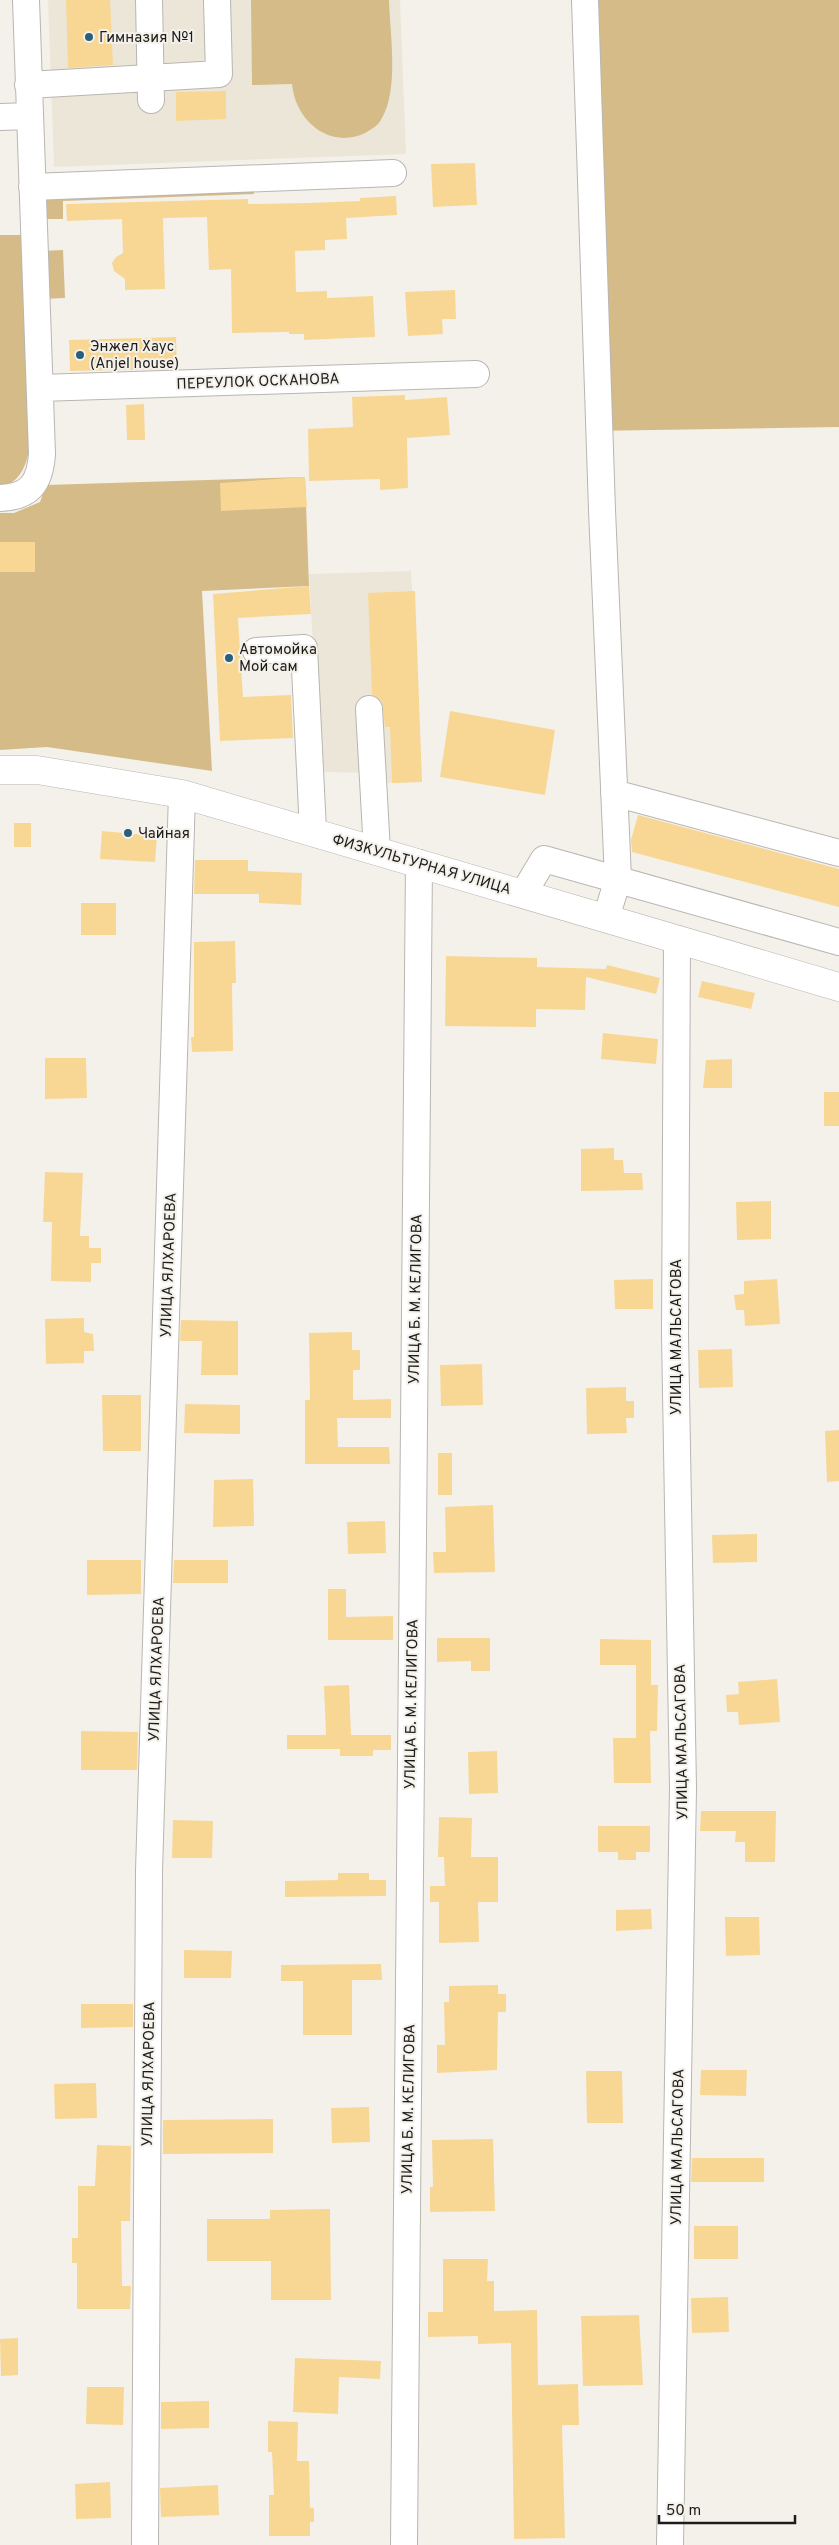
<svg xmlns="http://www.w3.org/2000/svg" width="839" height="2545" font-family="Overpass,sans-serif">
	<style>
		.built { fill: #ece6d9 }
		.green { fill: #d5bb88 }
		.building { fill: #f8d795 }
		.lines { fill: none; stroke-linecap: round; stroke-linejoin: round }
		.minor-casing { stroke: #b9b6b1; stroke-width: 28 }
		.major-casing { stroke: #b9b6b1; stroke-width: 29 }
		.minor { stroke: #fff; stroke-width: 26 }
		.major { stroke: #fff; stroke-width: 28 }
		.poi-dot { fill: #2a5f7b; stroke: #f4f1eb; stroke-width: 2 }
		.labels { text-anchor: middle; stroke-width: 4; stroke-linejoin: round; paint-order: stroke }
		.poi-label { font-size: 15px; fill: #1d1c1a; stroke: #f4f1eb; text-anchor: start }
		.street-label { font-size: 15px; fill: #1d1c1a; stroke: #f4f1eb }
	</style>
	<rect width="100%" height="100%" fill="#f4f1eb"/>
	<path class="built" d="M 48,0 L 400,0 L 406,154 L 54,167 Z
		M 411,571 L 422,782 L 386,783 L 386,773 L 320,772 L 309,574 Z"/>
	<path class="green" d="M 251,0 L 389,0 C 390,34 399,88 382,118 C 378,126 372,129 365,133 C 329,150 295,120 292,84 L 252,85 Z
		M 576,0 L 839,0 L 839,427 L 589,431 Z
		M 253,182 L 254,194 L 63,201 L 63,219 L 38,219 L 37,191 Z
		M 0,235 L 22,235 L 29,449 C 27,466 18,484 0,488 Z
		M 63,250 L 65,298 L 42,299 L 41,251 Z
		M 305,477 L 309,586 L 202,591 L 212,771 L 47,747 L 0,750 L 0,513 L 14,513 L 40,502 L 46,485 Z"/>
	<path class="building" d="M 66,0 L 110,0 L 113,65 L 68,68 Z
		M 226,91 L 226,119 L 176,121 L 176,92 Z
		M 475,163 L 477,205 L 433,207 L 431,164 Z
		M 396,196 L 397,215 L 346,218 L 347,239 L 325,240 L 325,250 L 295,251 L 296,292 L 327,291 L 327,298 L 373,296 L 375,337 L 304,340 L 304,334 L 289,334 L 289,332 L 232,333 L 231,269 L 209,270 L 207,217 L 163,218 L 165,289 L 125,290 L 125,279 L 114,271 L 112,263 L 116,257 L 123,253 L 122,219 L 67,221 L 66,204 L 248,199 L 248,204 L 308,203 L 360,201 L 360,198 Z
		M 455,290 L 456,319 L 442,319 L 443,334 L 408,336 L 405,292 Z
		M 176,337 L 177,369 L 70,371 L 69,340 Z
		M 405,395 L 405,400 L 447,397 L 450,435 L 407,438 L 408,488 L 380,490 L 380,479 L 309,481 L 308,429 L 353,427 L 352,397 Z
		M 144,404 L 145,440 L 127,440 L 126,405 Z
		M 305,477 L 307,507 L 221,511 L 220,483 Z
		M 0,542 L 35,542 L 35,572 L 0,572 Z
		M 309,586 L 311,614 L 238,618 L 243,697 L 291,695 L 293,738 L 220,741 L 213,594 Z
		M 415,591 L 422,782 L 392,783 L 390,727 L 385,727 L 382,701 L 372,695 L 368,593 Z
		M 450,711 L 555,730 L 545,795 L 440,777 Z
		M 638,815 L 839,869 L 839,907 L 632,852 L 631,840 Z
		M 14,823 L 31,823 L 31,847 L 14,847 Z
		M 102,831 L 157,836 L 155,862 L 100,859 Z
		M 195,860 L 248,860 L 248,871 L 302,873 L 301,905 L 259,903 L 259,894 L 194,894 Z
		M 81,903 L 116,903 L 116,935 L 81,935 Z
		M 235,941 L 236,983 L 232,983 L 233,1051 L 192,1052 L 191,1037 L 194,1037 L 194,942 Z
		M 446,956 L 537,958 L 537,967 L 606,969 L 607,965 L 660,978 L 656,994 L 586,977 L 585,1010 L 536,1009 L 536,1027 L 445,1026 Z
		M 702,981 L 755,993 L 751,1009 L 698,997 Z
		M 603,1033 L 658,1039 L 656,1064 L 601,1059 Z
		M 45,1058 L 86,1058 L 87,1098 L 45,1099 Z
		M 732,1059 L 732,1088 L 703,1088 L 706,1060 Z
		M 824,1092 L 839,1092 L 839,1126 L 824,1126 Z
		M 614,1148 L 614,1160 L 623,1160 L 624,1173 L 642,1173 L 643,1190 L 581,1191 L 581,1149 Z
		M 45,1172 L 83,1173 L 80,1236 L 89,1236 L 89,1248 L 101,1248 L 101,1263 L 91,1263 L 91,1282 L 51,1281 L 52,1222 L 43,1222 Z
		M 771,1201 L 771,1239 L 737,1240 L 736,1202 Z
		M 653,1279 L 653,1309 L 615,1309 L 614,1280 Z
		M 777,1279 L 780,1324 L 745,1326 L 744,1310 L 736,1310 L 734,1295 L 744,1294 L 744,1281 Z
		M 84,1318 L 84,1332 L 93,1334 L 94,1351 L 84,1351 L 84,1363 L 46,1364 L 45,1319 Z
		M 181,1320 L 238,1321 L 238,1375 L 201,1375 L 202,1341 L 180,1341 Z
		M 352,1332 L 352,1350 L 360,1350 L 360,1370 L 353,1370 L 353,1400 L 391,1399 L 391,1418 L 337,1418 L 338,1447 L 389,1447 L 390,1464 L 305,1464 L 305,1400 L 310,1400 L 309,1333 Z
		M 732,1349 L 733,1387 L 699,1388 L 698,1350 Z
		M 482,1364 L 483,1405 L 441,1406 L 440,1365 Z
		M 626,1387 L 626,1401 L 634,1401 L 634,1418 L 626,1418 L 627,1433 L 587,1434 L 586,1388 Z
		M 102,1395 L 141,1395 L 141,1451 L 103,1451 Z
		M 185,1404 L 240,1405 L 240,1434 L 184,1433 Z
		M 839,1430 L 839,1481 L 827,1482 L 825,1431 Z
		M 438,1453 L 452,1453 L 452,1495 L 438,1495 Z
		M 253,1479 L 254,1526 L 213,1527 L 214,1480 Z
		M 493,1505 L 495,1572 L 434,1573 L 433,1552 L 446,1552 L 445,1507 Z
		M 385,1521 L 386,1553 L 348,1554 L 347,1522 Z
		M 757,1534 L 757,1562 L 713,1563 L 712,1535 Z
		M 87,1560 L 141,1560 L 141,1594 L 87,1595 Z
		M 174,1560 L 228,1560 L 228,1583 L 173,1583 Z
		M 328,1589 L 346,1589 L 346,1617 L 393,1616 L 393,1640 L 328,1640 Z
		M 437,1638 L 490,1638 L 490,1671 L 471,1671 L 471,1661 L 437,1662 Z
		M 600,1639 L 651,1640 L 651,1685 L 658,1685 L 657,1731 L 650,1731 L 651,1783 L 614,1783 L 613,1738 L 636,1738 L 636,1665 L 600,1665 Z
		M 777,1679 L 780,1722 L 739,1725 L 738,1712 L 727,1712 L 726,1695 L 739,1694 L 738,1682 Z
		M 349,1685 L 351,1735 L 391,1735 L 391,1750 L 373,1750 L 373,1756 L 340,1756 L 340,1749 L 287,1749 L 287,1735 L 326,1735 L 324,1686 Z
		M 81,1731 L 138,1732 L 137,1770 L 81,1770 Z
		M 497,1751 L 498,1793 L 469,1794 L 468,1752 Z
		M 701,1811 L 776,1811 L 775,1862 L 745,1862 L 745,1842 L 735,1842 L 736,1831 L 700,1831 Z
		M 439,1817 L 472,1818 L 471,1857 L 498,1857 L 498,1902 L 478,1902 L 479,1942 L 439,1943 L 439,1902 L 430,1902 L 430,1886 L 445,1886 L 444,1857 L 438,1857 Z
		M 173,1820 L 213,1821 L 212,1858 L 172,1858 Z
		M 598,1826 L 650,1826 L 650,1852 L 636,1852 L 636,1860 L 618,1860 L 618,1852 L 598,1852 Z
		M 338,1873 L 369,1873 L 369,1880 L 386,1880 L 386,1896 L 285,1897 L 285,1881 L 338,1880 Z
		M 651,1909 L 652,1929 L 616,1931 L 616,1910 Z
		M 725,1917 L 759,1917 L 760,1955 L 726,1956 Z
		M 184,1950 L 232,1951 L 231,1978 L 184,1978 Z
		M 381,1964 L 382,1980 L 352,1980 L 352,2035 L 303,2035 L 303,1981 L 281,1981 L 281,1965 Z
		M 498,1985 L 498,1994 L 506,1994 L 506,2012 L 498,2012 L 497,2070 L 437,2073 L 437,2045 L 445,2045 L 444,2002 L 449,2002 L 449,1986 Z
		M 81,2004 L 133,2004 L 133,2027 L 81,2028 Z
		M 701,2070 L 747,2070 L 746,2096 L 700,2095 Z
		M 586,2071 L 622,2071 L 623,2123 L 587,2123 Z
		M 96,2083 L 97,2118 L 55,2119 L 54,2084 Z
		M 369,2107 L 370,2142 L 332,2143 L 331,2108 Z
		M 273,2119 L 273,2153 L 163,2154 L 163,2120 Z
		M 493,2139 L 495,2211 L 430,2212 L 430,2187 L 433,2187 L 432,2140 Z
		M 97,2145 L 131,2146 L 130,2221 L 121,2221 L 122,2286 L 131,2286 L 130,2309 L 77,2309 L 77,2263 L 72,2263 L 72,2238 L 78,2238 L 78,2186 L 95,2186 Z
		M 692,2158 L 764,2158 L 764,2182 L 691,2182 Z
		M 330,2209 L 331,2300 L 271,2300 L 271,2261 L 207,2261 L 207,2219 L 270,2219 L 270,2210 Z
		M 694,2226 L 738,2226 L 738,2259 L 694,2259 Z
		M 443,2259 L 488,2259 L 487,2281 L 494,2281 L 494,2311 L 537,2310 L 538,2385 L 578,2384 L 579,2425 L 562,2425 L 565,2538 L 514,2539 L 511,2343 L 478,2344 L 478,2336 L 428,2337 L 428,2312 L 443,2312 Z
		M 728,2297 L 729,2332 L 692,2333 L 691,2298 Z
		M 639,2315 L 643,2385 L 583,2386 L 581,2316 Z
		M 18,2338 L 18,2375 L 1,2376 L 0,2339 Z
		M 295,2358 L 381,2361 L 380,2379 L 339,2377 L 338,2414 L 293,2412 Z
		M 87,2387 L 124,2387 L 123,2425 L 86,2424 Z
		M 209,2401 L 209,2428 L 161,2429 L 161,2402 Z
		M 268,2421 L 298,2422 L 297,2461 L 309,2461 L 310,2508 L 314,2508 L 314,2522 L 310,2522 L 310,2536 L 269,2536 L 269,2495 L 274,2495 L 272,2452 L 268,2452 Z
		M 110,2482 L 111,2518 L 76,2519 L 75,2484 Z
		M 218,2485 L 219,2515 L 161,2517 L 160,2488 Z"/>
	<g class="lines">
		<defs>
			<path id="minor" d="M 149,0 L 151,100
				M 585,0 L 602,510 L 618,879 L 606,918
				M 28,85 L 219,74 L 217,0
				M 0,117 L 30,116
				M 32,187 L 393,173
				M 40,388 L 476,374
				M 0,498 C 30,497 40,483 42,454 L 26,0
				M 256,651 L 304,648 L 313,831
				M 369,709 L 377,851
				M 614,793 L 839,853
				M 523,894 L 544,859 L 839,942
				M 145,2545 L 149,1871 L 182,794
				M 404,2545 L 419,863
				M 670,2545 L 683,1788 L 675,1335 L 677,939"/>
			<path id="major" d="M 0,770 L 37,770 L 182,794 L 839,987"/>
		</defs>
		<use href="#minor" class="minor-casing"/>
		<use href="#major" class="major-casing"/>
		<use href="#minor" class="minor"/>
		<use href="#major" class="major"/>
	</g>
	<g class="poi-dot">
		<circle cx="89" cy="37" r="5"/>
		<circle cx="80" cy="355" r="5"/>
		<circle cx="229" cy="658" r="5"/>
		<circle cx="128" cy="833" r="5"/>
	</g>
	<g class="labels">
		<g class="poi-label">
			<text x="99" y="42">Гимназия №1</text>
			<text x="90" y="351">Энжел Хаус<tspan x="90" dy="17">(Anjel house)</tspan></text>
			<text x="239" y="654">Автомойка<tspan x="239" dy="17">Мой сам</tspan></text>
			<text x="138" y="838">Чайная</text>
		</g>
		<g class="street-label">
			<text transform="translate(258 381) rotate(-2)" y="5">ПЕРЕУЛОК ОСКАНОВА</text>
			<text transform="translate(422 864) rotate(16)" y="5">ФИЗКУЛЬТУРНАЯ УЛИЦА</text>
			<text transform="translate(168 1265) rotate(-88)" y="5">УЛИЦА ЯЛХАРОЕВА</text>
			<text transform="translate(415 1299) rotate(-89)" y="5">УЛИЦА Б. М. КЕЛИГОВА</text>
			<text transform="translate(676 1337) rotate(-90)" y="5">УЛИЦА МАЛЬСАГОВА</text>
			<text transform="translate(156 1669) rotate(-88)" y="5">УЛИЦА ЯЛХАРОЕВА</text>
			<text transform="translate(411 1704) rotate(-89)" y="5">УЛИЦА Б. М. КЕЛИГОВА</text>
			<text transform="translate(681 1742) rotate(-91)" y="5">УЛИЦА МАЛЬСАГОВА</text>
			<text transform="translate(148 2074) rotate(-89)" y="5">УЛИЦА ЯЛХАРОЕВА</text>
			<text transform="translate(408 2109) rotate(-89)" y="5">УЛИЦА Б. М. КЕЛИГОВА</text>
			<text transform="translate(677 2147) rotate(-89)" y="5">УЛИЦА МАЛЬСАГОВА</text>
		</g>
	</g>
	<path d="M659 2515v8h136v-8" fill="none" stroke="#1d1c1a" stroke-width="2.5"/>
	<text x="666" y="2515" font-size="15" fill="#1d1c1a" stroke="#f4f1eb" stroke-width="4" paint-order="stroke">50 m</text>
</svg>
